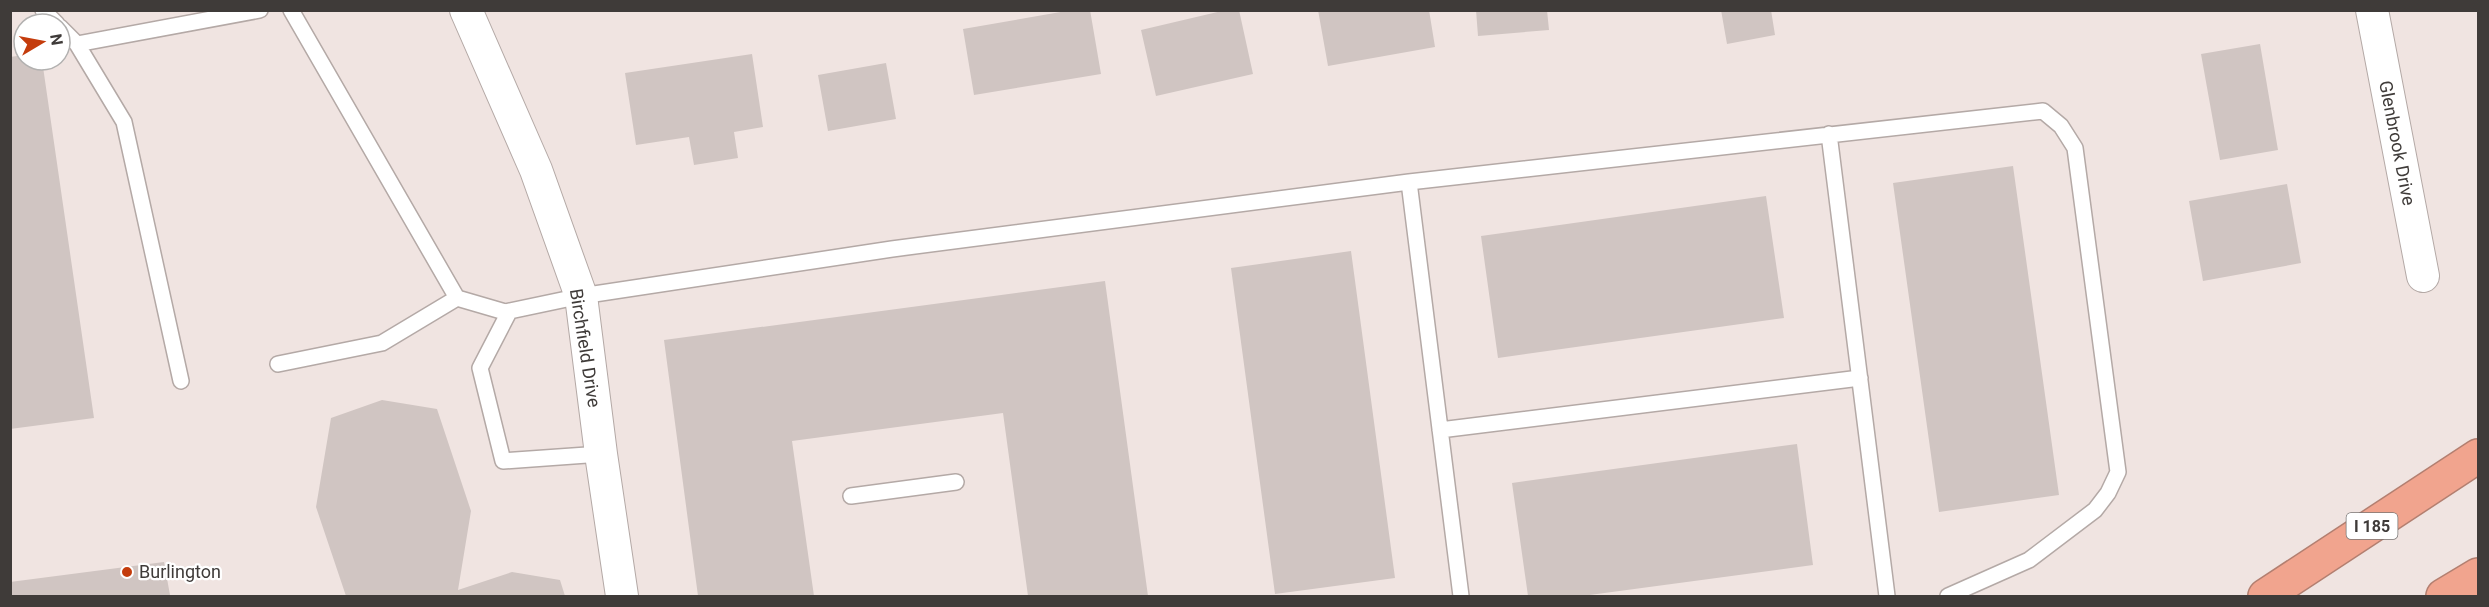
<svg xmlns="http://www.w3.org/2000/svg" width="2489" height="607" font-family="Roboto,sans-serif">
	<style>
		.building { fill: #d0c5c2 }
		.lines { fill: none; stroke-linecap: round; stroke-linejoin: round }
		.lane-casing { stroke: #b4a9a6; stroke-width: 18 }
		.street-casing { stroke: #b4a9a6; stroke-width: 34 }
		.highway-casing { stroke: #b37f70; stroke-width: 36 }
		.lane { stroke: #fff; stroke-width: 15 }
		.street { stroke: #fff; stroke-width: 32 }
		.highway { stroke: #f1a48e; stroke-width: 33 }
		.poi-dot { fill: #c43c0c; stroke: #fff; stroke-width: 2 }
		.labels { text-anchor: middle; stroke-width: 4.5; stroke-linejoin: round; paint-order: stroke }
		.shield { fill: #fff; stroke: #797674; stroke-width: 1.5 }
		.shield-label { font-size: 16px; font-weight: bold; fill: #3f3b39 }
		.street-label { font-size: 18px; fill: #3f3b39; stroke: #fff }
		.poi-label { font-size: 18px; fill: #3f3b39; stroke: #fff; text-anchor: start }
	</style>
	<rect width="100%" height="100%" fill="#f0e4e1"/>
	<path class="building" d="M 1072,10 L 1090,10 L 1101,74 L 974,95 L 963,29 Z
		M 1226,10 L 1239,10 L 1253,74 L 1156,96 L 1141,30 Z
		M 1318,10 L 1429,10 L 1435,47 L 1328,66 Z
		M 1476,10 L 1547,10 L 1549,30 L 1478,36 Z
		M 1721,10 L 1771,10 L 1775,35 L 1727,44 Z
		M 2260,44 L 2278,150 L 2220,160 L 2201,54 Z
		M 752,54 L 763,127 L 734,132 L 738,158 L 694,165 L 689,137 L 636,145 L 625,73 Z
		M 24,55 L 24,60 L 42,60 L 94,418 L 10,429 L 10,57 Z
		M 886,63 L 896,119 L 828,131 L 818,75 Z
		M 2013,166 L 2059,495 L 1939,512 L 1893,183 Z
		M 2287,184 L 2301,263 L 2203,281 L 2189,201 Z
		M 1766,196 L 1784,318 L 1498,358 L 1481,236 Z
		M 1351,251 L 1395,578 L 1275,594 L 1231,268 Z
		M 1105,281 L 1148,596 L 1028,596 L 1003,413 L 792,441 L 814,596 L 698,596 L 664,340 Z
		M 382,400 L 437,409 L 471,511 L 458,590 L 512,572 L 560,580 L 565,596 L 346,596 L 316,507 L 331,418 Z
		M 1797,444 L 1813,565 L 1582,596 L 1528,596 L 1512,483 Z
		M 164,562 L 170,595 L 10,596 L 10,582 Z"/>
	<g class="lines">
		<defs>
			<path id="lane" d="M 43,10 L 57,24
				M 291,10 L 457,298 L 505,312 L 581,296 L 892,249 L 1409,182 L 1461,596
				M 60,27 L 77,44 L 260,10
				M 77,44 L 124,122 L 181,381
				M 1829,134 L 1887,596
				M 1409,182 L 2043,111 L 2061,126 L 2075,148 L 2118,472 L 2108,493 L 2095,510 L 2029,560 L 1948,596
				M 509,312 L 480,368 L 503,461 L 601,454
				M 278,364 L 382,343 L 457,298
				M 1440,430 L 1860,378
				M 851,496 L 956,482"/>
			<path id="street" d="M 466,10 L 536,170 L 581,296 L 601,454 L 622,596
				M 2372,10 L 2423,276"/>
			<path id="highway" d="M 2265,596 L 2478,456
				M 2443,596 L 2478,575"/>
		</defs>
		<use href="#lane" class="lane-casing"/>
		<use href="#street" class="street-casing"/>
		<use href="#highway" class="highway-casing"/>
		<use href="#lane" class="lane"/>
		<use href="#street" class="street"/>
		<use href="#highway" class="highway"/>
	</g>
	<circle class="poi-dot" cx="127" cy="572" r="6"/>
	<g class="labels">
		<rect class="shield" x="2346.5" y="513" width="51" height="26" rx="4.5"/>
		<g class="shield-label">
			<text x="2372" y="532">I 185</text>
		</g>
		<g class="street-label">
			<text transform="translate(2397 143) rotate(79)" y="6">Glenbrook Drive</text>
			<text transform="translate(585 348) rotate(81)" y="6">Birchfield Drive</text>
		</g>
		<g class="poi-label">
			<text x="139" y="578">Burlington</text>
		</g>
	</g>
	<rect width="2489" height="607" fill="none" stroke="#3f3b39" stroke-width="24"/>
	<g transform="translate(42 42) rotate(80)"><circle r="28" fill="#ffffff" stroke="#b2b1b0" stroke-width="1.5"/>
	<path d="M0-4.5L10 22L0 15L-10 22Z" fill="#c43c0c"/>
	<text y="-9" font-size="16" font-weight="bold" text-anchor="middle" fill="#3f3b39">N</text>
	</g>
</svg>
